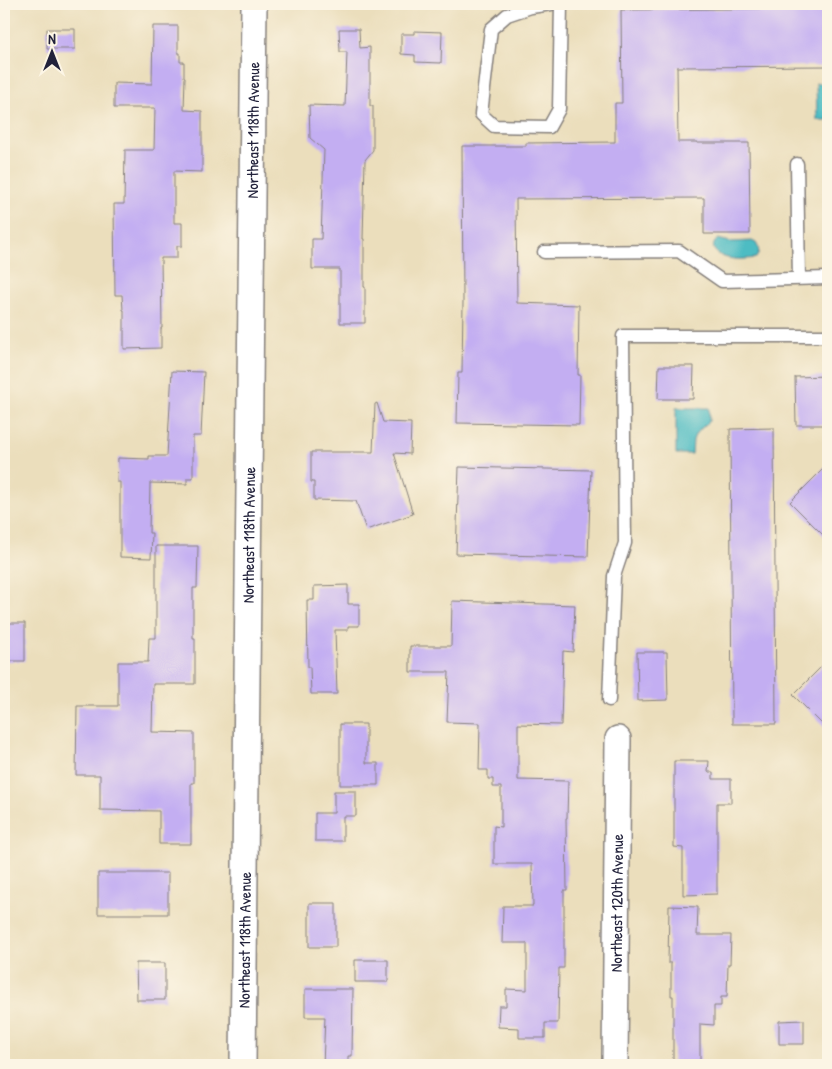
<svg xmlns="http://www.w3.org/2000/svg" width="832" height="1069" font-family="'Patrick Hand',sans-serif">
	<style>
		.water { fill: #4ebcc3; stroke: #386f7f }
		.building { fill: #c3aef2 }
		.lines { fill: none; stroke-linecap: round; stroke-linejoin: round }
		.lane-casing { stroke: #86807c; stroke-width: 15 }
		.street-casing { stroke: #86807c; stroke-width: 28 }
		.lane { stroke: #fff; stroke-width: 12 }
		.street { stroke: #fff; stroke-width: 25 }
		.labels { text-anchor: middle; stroke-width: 4; stroke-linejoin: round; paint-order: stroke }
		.street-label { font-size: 16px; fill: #22223b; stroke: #fcf5e5 }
	</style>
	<rect width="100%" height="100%" fill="#fcf5e5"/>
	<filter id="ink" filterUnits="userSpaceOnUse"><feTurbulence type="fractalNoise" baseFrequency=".02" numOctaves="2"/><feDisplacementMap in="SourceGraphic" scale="10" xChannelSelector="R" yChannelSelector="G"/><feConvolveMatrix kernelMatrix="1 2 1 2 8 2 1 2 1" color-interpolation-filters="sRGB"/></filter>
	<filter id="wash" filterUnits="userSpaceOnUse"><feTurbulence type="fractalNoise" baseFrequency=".0096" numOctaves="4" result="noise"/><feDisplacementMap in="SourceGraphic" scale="20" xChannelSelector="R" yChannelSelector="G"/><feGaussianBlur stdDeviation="1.12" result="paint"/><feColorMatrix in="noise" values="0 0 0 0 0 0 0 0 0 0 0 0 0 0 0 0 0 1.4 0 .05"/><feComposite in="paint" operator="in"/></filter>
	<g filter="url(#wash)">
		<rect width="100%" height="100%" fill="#ebdebc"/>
		<path class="water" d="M 816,83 L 828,83 L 828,120 L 817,120 Z
			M 718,239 L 730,242 L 752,241 L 756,243 C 759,248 760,252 756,258 C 748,259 736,260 728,258 C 718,256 707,248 718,239 Z
			M 676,408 L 709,408 L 709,421 L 704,426 L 696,433 L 693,440 L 692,454 L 676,454 Z"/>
		<g id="blocks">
			<path class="building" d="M 828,8 L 828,66 L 677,67 L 678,142 L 697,142 L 697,143 L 749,143 L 750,234 L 704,234 L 704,198 L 516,199 L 517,303 L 579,305 L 578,375 L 580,375 L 579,425 L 457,423 L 458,373 L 462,373 L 463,302 L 462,146 L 526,146 L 526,143 L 615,142 L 615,103 L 622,103 L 621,10 Z
				M 153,26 L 178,26 L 178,53 L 180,53 L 180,62 L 184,62 L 184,77 L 185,77 L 184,110 L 202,111 L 202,172 L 174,171 L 174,223 L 182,223 L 182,246 L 177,246 L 177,258 L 161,258 L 162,328 L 161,328 L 161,348 L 124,349 L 124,310 L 123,310 L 122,295 L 115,295 L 114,204 L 124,204 L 125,150 L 154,150 L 155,108 L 114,108 L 114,83 L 152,84 Z
				M 47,29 L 75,29 L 75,49 L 47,49 Z
				M 339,29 L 359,29 L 360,48 L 370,47 L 370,106 L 373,106 L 373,150 L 365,160 L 363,239 L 364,239 L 364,287 L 365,287 L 365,323 L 340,323 L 340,269 L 312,269 L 312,239 L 321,239 L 324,150 L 310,138 L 309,105 L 345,106 L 347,52 L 340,52 Z
				M 414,31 L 442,32 L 441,63 L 415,62 L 415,55 L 401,54 L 401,34 L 414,34 Z
				M 659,366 L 694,366 L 693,399 L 658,399 Z
				M 172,371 L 204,372 L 201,436 L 193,436 L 193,478 L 187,478 L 187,484 L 150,483 L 149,533 L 152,533 L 151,558 L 120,557 L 120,482 L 117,482 L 118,458 L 149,459 L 149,456 L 167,456 Z
				M 828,376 L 828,425 L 796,425 L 795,377 Z
				M 377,403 L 383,422 L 411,423 L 410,454 L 394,453 L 413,514 L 366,530 L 356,501 L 314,500 L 314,482 L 311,482 L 311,452 L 373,452 L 375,404 Z
				M 774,428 L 776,724 L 732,724 L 730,429 Z
				M 828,464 L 828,540 L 790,502 Z
				M 459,467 L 591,470 L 588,557 L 456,554 Z
				M 156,546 L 198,546 L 197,588 L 193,588 L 193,638 L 195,638 L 195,684 L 153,684 L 152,732 L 194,733 L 194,783 L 191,783 L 191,844 L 159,844 L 159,811 L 100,810 L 100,775 L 76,775 L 77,706 L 118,706 L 118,662 L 148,662 L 149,638 L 156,638 Z
				M 348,585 L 348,604 L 359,604 L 359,626 L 348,626 L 348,630 L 335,630 L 337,694 L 311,694 L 310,667 L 308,667 L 307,600 L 314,600 L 314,586 Z
				M 452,601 L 575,605 L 573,652 L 563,651 L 561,725 L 518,724 L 518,780 L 568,781 L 567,818 L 566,818 L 567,890 L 564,890 L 564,968 L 559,968 L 558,1023 L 545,1023 L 545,1038 L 519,1038 L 519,1028 L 498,1027 L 499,1006 L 506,1006 L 506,989 L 527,990 L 527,943 L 502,943 L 503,906 L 533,906 L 532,864 L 494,864 L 494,826 L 501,827 L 501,787 L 493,787 L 493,779 L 488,779 L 488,770 L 479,770 L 480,723 L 447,722 L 449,672 L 410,672 L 410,646 L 451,646 Z
				M 4,623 L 25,623 L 25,661 L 4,661 Z
				M 637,652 L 667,652 L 668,700 L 638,701 Z
				M 828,660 L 828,730 L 793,695 Z
				M 340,724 L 366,724 L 366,763 L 378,763 L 378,785 L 340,785 Z
				M 674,761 L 709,761 L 708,772 L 713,772 L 713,779 L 731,779 L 731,803 L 717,803 L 717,894 L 683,895 L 683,848 L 674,847 Z
				M 334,791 L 356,791 L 356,816 L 343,816 L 343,841 L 315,841 L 315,813 L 334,813 Z
				M 98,873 L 168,873 L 168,914 L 98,914 Z
				M 309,903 L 336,903 L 336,947 L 309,947 Z
				M 669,906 L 698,907 L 697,935 L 731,935 L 730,964 L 728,964 L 727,997 L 721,997 L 721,1006 L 714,1006 L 714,1025 L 700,1024 L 700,1065 L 673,1065 L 673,996 L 671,996 L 671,963 L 668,963 Z
				M 355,960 L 388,960 L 388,982 L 355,982 Z
				M 136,963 L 165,963 L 165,1000 L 137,1000 Z
				M 305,989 L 353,989 L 352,1056 L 348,1056 L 348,1065 L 323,1065 L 325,1017 L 305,1017 Z
				M 804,1020 L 804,1044 L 779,1044 L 779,1021 Z"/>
		</g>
	</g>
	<g filter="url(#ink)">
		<use href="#blocks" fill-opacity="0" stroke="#86807c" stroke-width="1"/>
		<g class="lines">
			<defs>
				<path id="lane" d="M 551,4 L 531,7 L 507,15 L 491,29 L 481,114 L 494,126 L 549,127 L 559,109 L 561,4
					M 797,164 L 799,279
					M 544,252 L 679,251 L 722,281 L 828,278
					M 609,700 L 614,576 L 625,543 L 623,336 L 828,336"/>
				<g id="street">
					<path id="s1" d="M 243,1065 L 254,4"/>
					<path id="s2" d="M 615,1065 L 618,739"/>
				</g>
			</defs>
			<use href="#lane" class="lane-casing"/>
			<use href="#street" class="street-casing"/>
			<use href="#lane" class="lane"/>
			<use href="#street" class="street"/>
		</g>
	</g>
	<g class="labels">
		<g class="street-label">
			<text dy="6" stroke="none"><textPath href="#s1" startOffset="935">Northeast 118th Avenue</textPath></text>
			<text dy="6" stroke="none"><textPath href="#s1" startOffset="530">Northeast 118th Avenue</textPath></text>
			<text dy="6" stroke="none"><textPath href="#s2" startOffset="162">Northeast 120th Avenue</textPath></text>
			<text dy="6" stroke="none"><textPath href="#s1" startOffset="125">Northeast 118th Avenue</textPath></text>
		</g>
	</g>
	<rect width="832" height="1069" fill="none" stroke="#fcf5e5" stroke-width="20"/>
	<g transform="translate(52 52)" stroke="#fcf5e5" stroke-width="4" paint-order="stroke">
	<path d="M0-4L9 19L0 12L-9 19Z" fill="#22223b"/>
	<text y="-8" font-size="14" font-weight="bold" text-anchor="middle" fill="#22223b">N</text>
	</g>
</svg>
